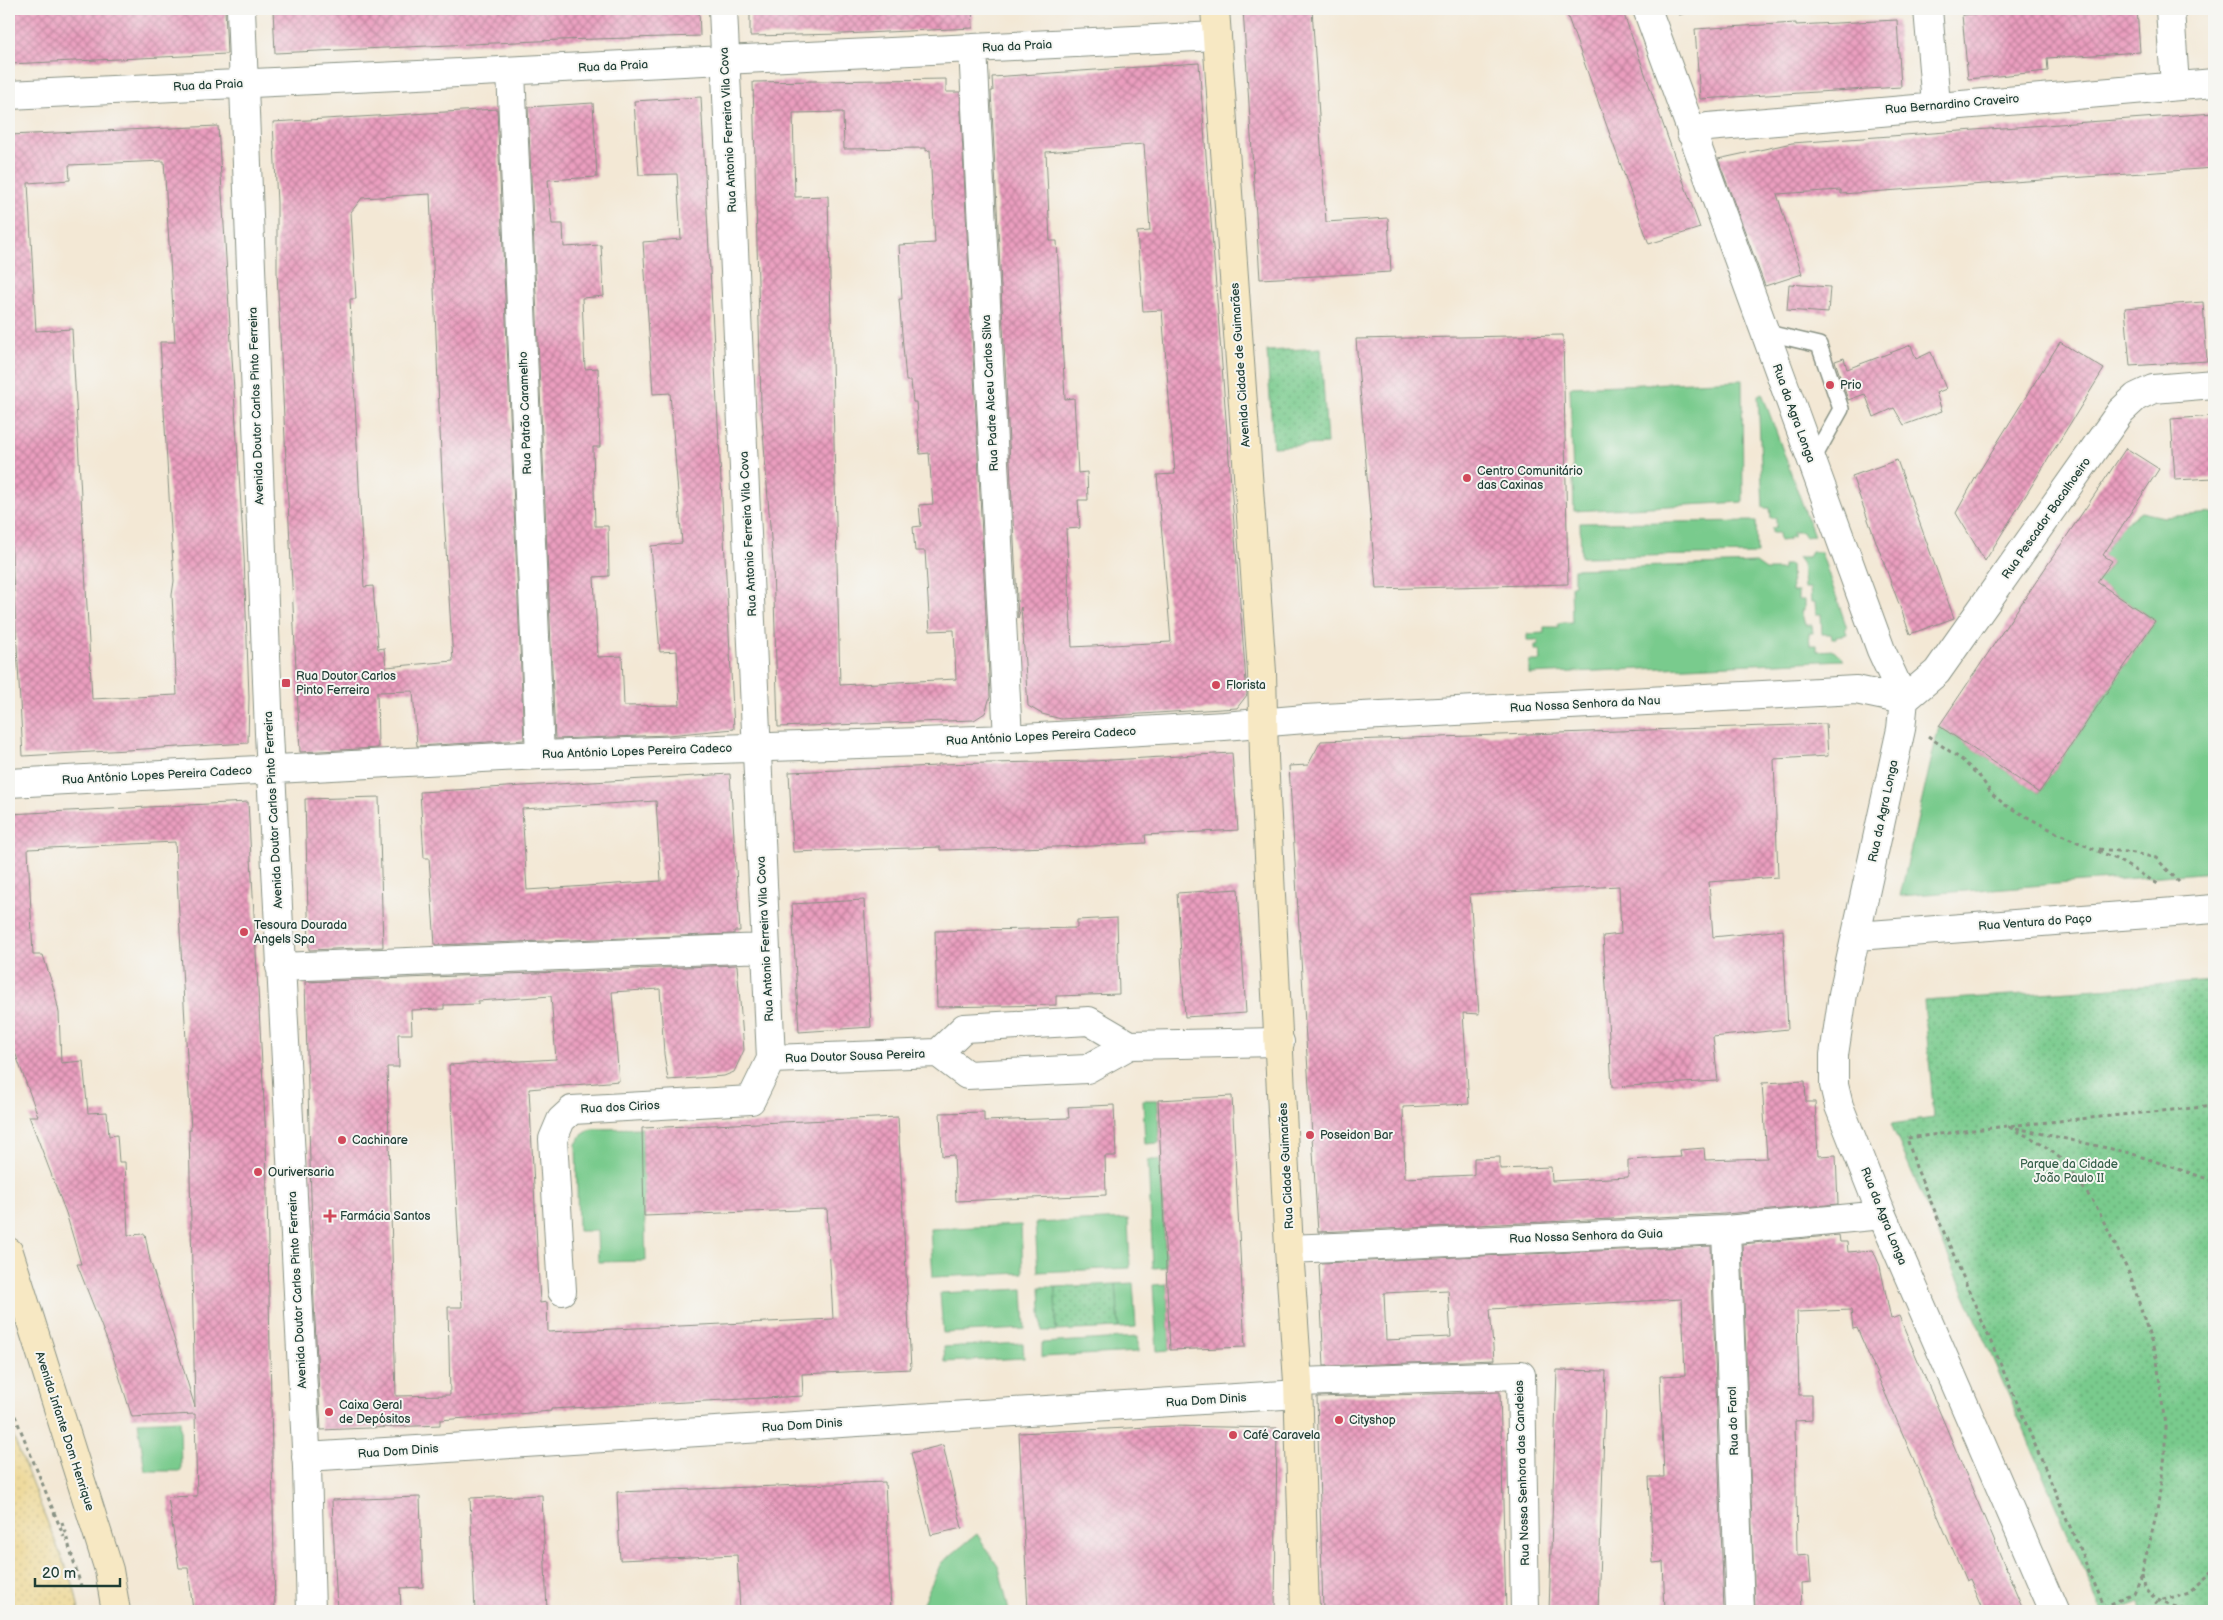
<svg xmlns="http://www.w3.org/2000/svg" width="2223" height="1620" font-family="'Balsamiq Sans',sans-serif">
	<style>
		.green { fill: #79cb8d; stroke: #4c8460 }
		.sand { fill: url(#sand-dots); stroke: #868c69 }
		.park { fill: url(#park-dots); stroke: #4c8460 }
		.building { fill: url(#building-cross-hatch); fill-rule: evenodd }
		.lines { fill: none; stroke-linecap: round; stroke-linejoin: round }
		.lane-casing { stroke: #899284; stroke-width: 18 }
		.street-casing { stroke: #899284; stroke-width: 30 }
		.secondary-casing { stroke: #899284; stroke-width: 30 }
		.path { stroke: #899284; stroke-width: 3; stroke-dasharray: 4 4; stroke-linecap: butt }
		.lane { stroke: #fff; stroke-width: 15 }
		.street { stroke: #fff; stroke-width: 28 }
		.secondary { stroke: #f7e8c3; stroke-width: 28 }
		.poi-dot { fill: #d1495b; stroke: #f6f6f2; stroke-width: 2 }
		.labels { text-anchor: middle; stroke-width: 4; stroke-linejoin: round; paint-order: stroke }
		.street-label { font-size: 12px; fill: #1f3d34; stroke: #f6f6f2 }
		.poi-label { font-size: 12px; fill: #1f3d34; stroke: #f6f6f2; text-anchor: start }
		.park-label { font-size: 12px; fill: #36604a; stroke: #f6f6f2 }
	</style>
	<defs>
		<pattern id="sand-dots" width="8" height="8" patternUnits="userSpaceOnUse" patternTransform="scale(1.25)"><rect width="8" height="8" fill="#eeda9e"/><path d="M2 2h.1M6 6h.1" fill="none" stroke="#ccbc89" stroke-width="1.8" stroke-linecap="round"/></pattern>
		<pattern id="park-dots" width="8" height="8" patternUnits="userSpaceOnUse" patternTransform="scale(1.25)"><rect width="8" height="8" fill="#79cb8d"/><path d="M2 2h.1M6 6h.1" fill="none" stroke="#63a674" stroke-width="1.8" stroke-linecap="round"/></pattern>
		<pattern id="building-cross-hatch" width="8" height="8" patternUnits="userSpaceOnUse" patternTransform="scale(1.25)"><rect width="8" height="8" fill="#eb9ebf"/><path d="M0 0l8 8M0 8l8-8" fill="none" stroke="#be829c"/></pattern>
	</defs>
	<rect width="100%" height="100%" fill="#f6f6f2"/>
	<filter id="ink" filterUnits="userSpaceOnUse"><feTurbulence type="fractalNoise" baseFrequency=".02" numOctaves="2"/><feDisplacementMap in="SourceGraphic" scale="10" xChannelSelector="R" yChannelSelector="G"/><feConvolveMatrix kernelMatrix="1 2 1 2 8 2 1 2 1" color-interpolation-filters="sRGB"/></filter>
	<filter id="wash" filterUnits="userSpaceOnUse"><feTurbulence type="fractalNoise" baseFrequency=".0096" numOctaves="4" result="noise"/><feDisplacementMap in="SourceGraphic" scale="20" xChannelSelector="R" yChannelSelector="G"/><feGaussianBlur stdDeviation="1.12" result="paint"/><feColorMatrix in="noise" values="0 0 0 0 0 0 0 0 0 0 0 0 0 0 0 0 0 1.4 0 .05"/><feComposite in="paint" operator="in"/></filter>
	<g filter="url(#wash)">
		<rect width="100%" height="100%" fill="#f3e8d5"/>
		<path class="green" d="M 1143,9 L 1184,9 L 1179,12 L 1143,13 Z
			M 1742,380 L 1743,502 L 1574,511 L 1570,387 Z
			M 1762,393 L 1814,536 L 1804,537 L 1802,532 L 1793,532 L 1793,537 L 1788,538 L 1788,540 L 1780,541 L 1779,533 L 1772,533 L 1772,528 L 1776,527 L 1776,518 L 1771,518 L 1770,508 L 1763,508 L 1758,395 Z
			M 2091,502 L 2124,524 L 2141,512 L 2164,517 L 2214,513 L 2214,872 L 1900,896 L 1939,726 L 2039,793 L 2155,621 L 2097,582 L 2112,562 L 2103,555 L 2117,534 L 2085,511 Z
			M 1756,521 L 1757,554 L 1581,557 L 1580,523 Z
			M 1811,552 L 1821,552 L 1847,628 L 1845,628 L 1847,634 L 1836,636 L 1836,639 L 1832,639 L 1831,634 L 1822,634 L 1821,614 L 1816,614 L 1815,602 L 1811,602 L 1810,588 L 1804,588 L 1802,563 L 1798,557 L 1808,557 Z
			M 1756,563 L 1766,570 L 1783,570 L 1783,565 L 1791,565 L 1792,592 L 1798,592 L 1798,600 L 1804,600 L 1804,610 L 1801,610 L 1805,625 L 1812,625 L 1813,633 L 1809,633 L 1810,645 L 1817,645 L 1817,651 L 1834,650 L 1844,660 L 1529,674 L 1529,661 L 1541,661 L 1540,650 L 1535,650 L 1535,645 L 1538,645 L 1538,640 L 1527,640 L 1527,634 L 1544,633 L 1544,627 L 1558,627 L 1558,623 L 1572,622 L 1571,586 L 1574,585 L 1574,569 Z
			M 1143,1100 L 1158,1100 L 1159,1143 L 1145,1144 Z
			M 642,1128 L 646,1261 L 598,1262 L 597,1231 L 578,1231 L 576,1144 L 582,1135 L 591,1129 Z
			M 1148,1160 L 1160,1160 L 1166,1267 L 1153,1268 Z
			M 1128,1219 L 1130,1268 L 1038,1272 L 1035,1223 Z
			M 1021,1225 L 1023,1273 L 933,1277 L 930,1229 Z
			M 1133,1283 L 1136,1327 L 1119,1328 L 1116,1284 Z
			M 1167,1284 L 1170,1350 L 1157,1351 L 1153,1285 Z
			M 1040,1287 L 1055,1287 L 1056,1331 L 1042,1331 Z
			M 1023,1289 L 1025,1329 L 943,1333 L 940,1293 Z
			M 1138,1337 L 1138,1352 L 1042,1357 L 1042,1343 Z
			M 1023,1343 L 1024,1358 L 945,1362 L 944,1347 Z
			M 180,1420 L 181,1471 L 145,1471 L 138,1422 Z
			M 977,1534 L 999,1568 L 1009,1611 L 919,1611 L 941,1563 Z"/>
		<path class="sand" d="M 9,1426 L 75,1591 L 79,1611 L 9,1611 Z"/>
		<path class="park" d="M 1321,348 L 1327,444 L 1273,447 L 1267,351 Z
			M 2214,981 L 2214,1611 L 2141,1611 L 2139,1603 L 2118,1611 L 2102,1611 L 1891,1124 L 1934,1118 L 1924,1001 Z
			M 1116,1284 L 1119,1328 L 1056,1331 L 1055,1287 Z"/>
		<g id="blocks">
			<path class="building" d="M 9,9 L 225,9 L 227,54 L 9,64 Z
				M 273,9 L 699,9 L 700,36 L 560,40 L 275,53 Z
				M 750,9 L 972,9 L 973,28 L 843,34 L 750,36 Z
				M 1243,9 L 1312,9 L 1326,222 L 1388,218 L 1391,272 L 1260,279 Z
				M 1565,9 L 1622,9 L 1700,228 L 1649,244 Z
				M 2026,9 L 2137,9 L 2140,52 L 2047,58 L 2048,71 L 1968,79 L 1962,15 Z
				M 1897,20 L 1901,87 L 1700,99 L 1695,29 L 1796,23 L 1796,25 Z
				M 1199,63 L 1247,695 L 1237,708 L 1061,719 L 1042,714 L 1028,706 L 1021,607 L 1018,618 L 991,91 L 993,91 L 992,77 ZM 1144,144 L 1150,231 L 1137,232 L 1143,311 L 1162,310 L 1175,474 L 1157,475 L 1171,642 L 1072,647 L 1066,529 L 1080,528 L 1078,500 L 1088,500 L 1087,472 L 1078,473 L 1074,398 L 1065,399 L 1057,241 L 1050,241 L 1046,152 Z
				M 946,79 L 946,92 L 960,92 L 990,697 L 985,713 L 974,720 L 778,727 L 773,566 L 761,404 L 753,82 ZM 843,112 L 844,149 L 926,148 L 926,151 L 930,150 L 935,243 L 899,245 L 902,299 L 899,299 L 906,381 L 911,381 L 913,402 L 916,402 L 920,454 L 929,453 L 933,504 L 919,505 L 921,526 L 913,527 L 915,551 L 925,551 L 930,631 L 954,630 L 956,679 L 840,685 L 828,196 L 795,197 L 793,113 Z
				M 701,97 L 734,729 L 668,735 L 555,739 L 528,107 L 593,103 L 597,177 L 548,180 L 552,224 L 563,224 L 564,247 L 601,245 L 604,296 L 582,298 L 585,369 L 598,368 L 600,447 L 593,447 L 595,526 L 608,526 L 609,576 L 594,577 L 598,657 L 622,656 L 624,706 L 680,705 L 677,651 L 660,652 L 651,546 L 682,543 L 670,393 L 653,394 L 643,242 L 681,239 L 677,174 L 639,175 L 634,101 Z
				M 497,109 L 524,740 L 417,746 L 413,691 L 377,692 L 378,748 L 300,752 L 277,272 L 277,203 L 273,122 ZM 430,194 L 443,501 L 453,661 L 386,667 L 384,648 L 378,649 L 373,586 L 364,587 L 350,299 L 356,299 L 351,212 L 362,198 Z
				M 2214,113 L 2214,168 L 1841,194 L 1841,190 L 1777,194 L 1802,274 L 1765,286 L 1718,159 L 1792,143 Z
				M 218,126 L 244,556 L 249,697 L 248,743 L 23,756 L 9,502 L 9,135 ZM 164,161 L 175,342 L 160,342 L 174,581 L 172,595 L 177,695 L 92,699 L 72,329 L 36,331 L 28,183 L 70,180 L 69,165 Z
				M 1789,284 L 1830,287 L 1828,313 L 1787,310 Z
				M 2203,302 L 2207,361 L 2130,366 L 2125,308 Z
				M 1563,335 L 1568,584 L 1376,589 L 1356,339 Z
				M 2060,342 L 2104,369 L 1985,561 L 1956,513 L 1977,475 Z
				M 1911,345 L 1916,359 L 1931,352 L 1946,389 L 1936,393 L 1942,411 L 1904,425 L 1894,408 L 1874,417 L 1865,394 L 1848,400 L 1835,361 L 1844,358 L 1847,369 Z
				M 2214,416 L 2214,478 L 2175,480 L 2171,419 Z
				M 2126,448 L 2159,469 L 2103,555 L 2112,561 L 2097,582 L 2155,621 L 2039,793 L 1939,726 Z
				M 1897,460 L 1954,618 L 1910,634 L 1852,476 Z
				M 1826,724 L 1828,756 L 1774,759 L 1778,877 L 1709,882 L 1713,937 L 1783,930 L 1788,1029 L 1713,1037 L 1718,1081 L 1612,1087 L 1603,936 L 1621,934 L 1619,886 L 1470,894 L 1479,1014 L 1463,1013 L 1469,1104 L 1403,1107 L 1405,1178 L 1474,1175 L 1474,1158 L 1500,1157 L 1500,1169 L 1551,1167 L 1552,1181 L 1628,1177 L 1628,1160 L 1681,1157 L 1680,1150 L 1704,1148 L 1705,1160 L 1767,1158 L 1762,1083 L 1805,1081 L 1806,1102 L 1815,1102 L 1818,1156 L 1836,1155 L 1838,1204 L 1725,1214 L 1318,1232 L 1289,766 L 1308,765 L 1321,741 Z
				M 1232,753 L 1238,830 L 1145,835 L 1146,843 L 1092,846 L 940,850 L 940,847 L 793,852 L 789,772 L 938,766 L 938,764 L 1093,761 Z
				M 730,774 L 740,931 L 734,931 L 734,934 L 435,945 L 429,858 L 424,858 L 420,792 ZM 656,801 L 661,881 L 527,890 L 522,809 Z
				M 379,797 L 383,947 L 309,950 L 305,799 Z
				M 248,802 L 266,1139 L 275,1611 L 193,1611 L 188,1568 L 179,1568 L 168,1497 L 197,1496 L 195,1414 L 132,1417 L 112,1353 L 77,1264 L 81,1264 L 66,1213 L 29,1116 L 38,1116 L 9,1036 L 9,814 ZM 175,842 L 191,1130 L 189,1130 L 195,1407 L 150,1260 L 145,1234 L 128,1235 L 125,1162 L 119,1162 L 117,1135 L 109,1136 L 107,1112 L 88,1113 L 83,1061 L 61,1063 L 59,1013 L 55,993 L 43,955 L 33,955 L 28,849 Z
				M 1238,889 L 1246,1013 L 1185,1017 L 1177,893 Z
				M 864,900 L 871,1027 L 799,1032 L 792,904 Z
				M 1117,918 L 1119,994 L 1056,996 L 1056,1005 L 937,1007 L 935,931 L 1077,928 L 1077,920 Z
				M 737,965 L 744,1050 L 734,1072 L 724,1076 L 668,1080 L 664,1054 L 660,989 L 612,992 L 619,1081 L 529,1089 L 540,1303 L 547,1302 L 548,1332 L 833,1319 L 827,1209 L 644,1216 L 642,1128 L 898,1117 L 911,1369 L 802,1374 L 803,1396 L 551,1409 L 551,1411 L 507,1415 L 440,1420 L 440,1425 L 321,1430 L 314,1303 L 305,982 ZM 551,996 L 556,1059 L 449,1065 L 462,1307 L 448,1307 L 450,1395 L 396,1396 L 387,1067 L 399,1067 L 398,1034 L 412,1034 L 411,1010 L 444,1009 L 444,1005 L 478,1004 L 478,1001 Z
				M 1232,1096 L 1245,1347 L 1170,1350 L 1158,1100 Z
				M 1114,1105 L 1116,1156 L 1105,1156 L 1106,1195 L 956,1201 L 954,1155 L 942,1156 L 940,1113 L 984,1112 L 984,1121 L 1069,1118 L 1068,1107 Z
				M 1839,1235 L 1840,1242 L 1847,1242 L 1848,1252 L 1873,1250 L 1880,1266 L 1891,1319 L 1899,1316 L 2024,1611 L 1984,1611 L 1970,1579 L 1966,1581 L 1857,1328 L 1853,1329 L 1851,1310 L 1797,1312 L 1799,1395 L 1812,1395 L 1812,1420 L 1795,1421 L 1797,1556 L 1809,1555 L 1811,1582 L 1801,1583 L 1802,1611 L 1755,1611 L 1742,1244 Z
				M 1711,1246 L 1724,1611 L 1665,1611 L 1663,1562 L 1653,1563 L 1649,1477 L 1664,1477 L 1660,1376 L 1685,1375 L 1682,1299 L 1490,1309 L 1494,1360 L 1324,1366 L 1319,1265 L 1321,1263 ZM 1448,1290 L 1451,1337 L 1386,1340 L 1384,1293 Z
				M 1557,1370 L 1606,1371 L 1598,1611 L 1549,1611 Z
				M 1500,1392 L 1506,1611 L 1323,1611 L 1317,1397 Z
				M 1171,1426 L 1277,1428 L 1275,1611 L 1028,1611 L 1019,1433 Z
				M 943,1445 L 962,1528 L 931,1535 L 911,1453 Z
				M 885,1482 L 891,1611 L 740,1611 L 737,1555 L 620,1560 L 617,1492 Z
				M 542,1495 L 547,1611 L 475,1611 L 470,1498 Z
				M 420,1497 L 423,1587 L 400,1588 L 401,1611 L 337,1611 L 332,1500 Z"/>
		</g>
	</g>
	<g filter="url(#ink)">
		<use href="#blocks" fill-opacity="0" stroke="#899284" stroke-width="1"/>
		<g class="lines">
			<defs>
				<path id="lane" d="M 1764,332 L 1819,345 L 1841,409 L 1812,461"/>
				<path id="street" d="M 241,9 L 269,733 L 307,1467 L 311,1611
					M 1647,9 L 1881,650 L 1904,700 L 1901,729 L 1843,994 L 1834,1055 L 1834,1085 L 1839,1106 L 1882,1215 L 2054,1611
					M 1928,9 L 1936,105
					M 2170,9 L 2175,86
					M 973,48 L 1008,739
					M 511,71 L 540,755
					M 9,95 L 1217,36
					M 1691,133 L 1708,127 L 2214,83
					M 1904,700 L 1937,672 L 2121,411 L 2136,397 L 2153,389 L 2214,384
					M 9,783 L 540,755 L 1008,739 L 1224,726 L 1305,719 L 1856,690 L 1904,700
					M 1857,936 L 2214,909
					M 280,967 L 765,948
					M 938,1053 L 964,1028 L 1089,1021 L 1130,1045
					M 771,1059 L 938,1053 L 967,1075 L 1087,1069 L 1130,1045 L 1280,1042
					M 1726,1230 L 1740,1611
					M 1289,1249 L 1726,1230 L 1882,1215
					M 562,1291 L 553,1139 L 561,1120 L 572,1110 L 751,1100 L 771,1059 L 723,9
					M 1298,1382 L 1521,1375 L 1525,1611
					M 306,1457 L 1298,1394"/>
				<path id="secondary" d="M 1215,9 L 1262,672 L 1264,758 L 1289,1249 L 1298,1382 L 1305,1611
					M 9,1252 L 109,1570 L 116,1611"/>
			</defs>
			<use href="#lane" class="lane-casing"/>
			<use href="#street" class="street-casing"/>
			<use href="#secondary" class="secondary-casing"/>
			<path class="path" d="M 1679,14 L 1696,9
				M 1928,736 L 1962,760 L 1981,778 L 1991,793 L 2005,805 L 2057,833 L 2116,859 L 2158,884
				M 2099,849 L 2135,853 L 2156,858 L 2179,882
				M 2214,1106 L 2007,1126 L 1907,1138 L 1916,1167 L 2104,1606 L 2133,1593 L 2142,1573 L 2157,1511 L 2165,1455 L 2165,1426 L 2157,1360 L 2131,1277 L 2096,1206 L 2065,1162 L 2041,1143 L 2007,1126 L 2130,1153 L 2214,1181
				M 9,1401 L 64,1537
				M 62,1522 L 81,1586
				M 2142,1574 C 2143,1578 2143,1584 2144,1586 C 2156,1608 2193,1612 2214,1608
				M 2151,1611 L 2160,1601 L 2190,1592 L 2214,1570"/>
			<use href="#lane" class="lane"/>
			<use href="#street" class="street"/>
			<use href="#secondary" class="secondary"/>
		</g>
	</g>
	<g class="poi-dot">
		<circle cx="1830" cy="385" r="5"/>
		<circle cx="1467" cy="478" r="5"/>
		<rect x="281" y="678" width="10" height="10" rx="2.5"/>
		<circle cx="1216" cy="685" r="5"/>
		<circle cx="244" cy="932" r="5"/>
		<circle cx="1310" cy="1135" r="5"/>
		<circle cx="342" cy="1140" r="5"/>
		<circle cx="258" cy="1172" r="5"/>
		<path d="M327.5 1208.5h5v5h5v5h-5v5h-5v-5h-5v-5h5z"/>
		<circle cx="329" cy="1412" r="5"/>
		<circle cx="1339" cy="1420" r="5"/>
		<circle cx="1233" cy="1435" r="5"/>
	</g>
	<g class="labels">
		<g class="street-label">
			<text transform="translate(1017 46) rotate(-3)" y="4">Rua da Praia</text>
			<text transform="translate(613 66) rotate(-3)" y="4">Rua da Praia</text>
			<text transform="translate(208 85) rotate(-3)" y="4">Rua da Praia</text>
			<text transform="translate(1952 104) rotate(-5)" y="4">Rua Bernardino Craveiro</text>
			<text transform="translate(728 130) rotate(-93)" y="4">Rua Antonio Ferreira Vila Cova</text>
			<text transform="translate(1240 365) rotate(-94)" y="4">Avenida Cidade de Guimarães</text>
			<text transform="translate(990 393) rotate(-93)" y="4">Rua Padre Alceu Carlos Silva</text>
			<text transform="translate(256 406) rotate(-92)" y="4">Avenida Doutor Carlos Pinto Ferreira</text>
			<text transform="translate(525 413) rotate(-92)" y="4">Rua Patrão Caramelho</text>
			<text transform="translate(1794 413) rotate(70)" y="4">Rua da Agra Longa</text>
			<text transform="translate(2046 518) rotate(-55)" y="4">Rua Pescador Bacalhoeiro</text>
			<text transform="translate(748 534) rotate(-93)" y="4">Rua Antonio Ferreira Vila Cova</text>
			<text transform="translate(1585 704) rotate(-3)" y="4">Rua Nossa Senhora da Nau</text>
			<text transform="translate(1041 736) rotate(-3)" y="4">Rua António Lopes Pereira Cadeco</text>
			<text transform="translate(637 751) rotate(-2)" y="4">Rua António Lopes Pereira Cadeco</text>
			<text transform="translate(157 775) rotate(-3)" y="4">Rua António Lopes Pereira Cadeco</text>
			<text transform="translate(273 810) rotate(-93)" y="4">Avenida Doutor Carlos Pinto Ferreira</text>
			<text transform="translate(1883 811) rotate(-78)" y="4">Rua da Agra Longa</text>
			<text transform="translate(2035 922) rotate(-4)" y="4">Rua Ventura do Paço</text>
			<text transform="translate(765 939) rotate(-93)" y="4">Rua Antonio Ferreira Vila Cova</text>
			<text transform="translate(855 1056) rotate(-2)" y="4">Rua Doutor Sousa Pereira</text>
			<text transform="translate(620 1107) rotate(-3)" y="4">Rua dos Cirios</text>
			<text transform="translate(1286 1166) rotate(-93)" y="4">Rua Cidade Guimarães</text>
			<text transform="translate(1884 1216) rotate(68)" y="4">Rua da Agra Longa</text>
			<text transform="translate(1586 1236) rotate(-2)" y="4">Rua Nossa Senhora da Guia</text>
			<text transform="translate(297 1290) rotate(-93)" y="4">Avenida Doutor Carlos Pinto Ferreira</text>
			<text transform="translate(1206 1400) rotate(-4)" y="4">Rua Dom Dinis</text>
			<text transform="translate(1733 1421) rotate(-92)" y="4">Rua do Farol</text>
			<text transform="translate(802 1425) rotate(-4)" y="4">Rua Dom Dinis</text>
			<text transform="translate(65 1431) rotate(72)" y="4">Avenida Infante Dom Henrique</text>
			<text transform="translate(398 1451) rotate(-4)" y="4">Rua Dom Dinis</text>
			<text transform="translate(1522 1473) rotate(-92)" y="4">Rua Nossa Senhora das Candeias</text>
		</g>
		<g class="poi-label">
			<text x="1840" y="389">Prio</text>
			<text x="1477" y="475">Centro Comunitário<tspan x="1477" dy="14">das Caxinas</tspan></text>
			<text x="296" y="680">Rua Doutor Carlos<tspan x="296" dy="14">Pinto Ferreira</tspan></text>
			<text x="1226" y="689">Florista</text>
			<text x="254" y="929">Tesoura Dourada<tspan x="254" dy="14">Angels Spa</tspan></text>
			<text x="1320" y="1139">Poseidon Bar</text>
			<text x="352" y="1144">Cachinare</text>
			<text x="268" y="1176">Ouriversaria</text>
			<text x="340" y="1220">Farmácia Santos</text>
			<text x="339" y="1409">Caixa Geral<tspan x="339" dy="14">de Depósitos</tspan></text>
			<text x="1349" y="1424">Cityshop</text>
			<text x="1243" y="1439">Café Caravela</text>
		</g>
		<g class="park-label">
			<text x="2069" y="1168">Parque da Cidade<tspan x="2069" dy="14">João Paulo II</tspan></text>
		</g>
	</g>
	<rect width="2223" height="1620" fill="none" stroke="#f6f6f2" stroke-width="30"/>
	<path d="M35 1578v8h85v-8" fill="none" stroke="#1f3d34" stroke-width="2.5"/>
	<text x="42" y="1578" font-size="15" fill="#1f3d34" stroke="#f6f6f2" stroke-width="4" paint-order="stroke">20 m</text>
</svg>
